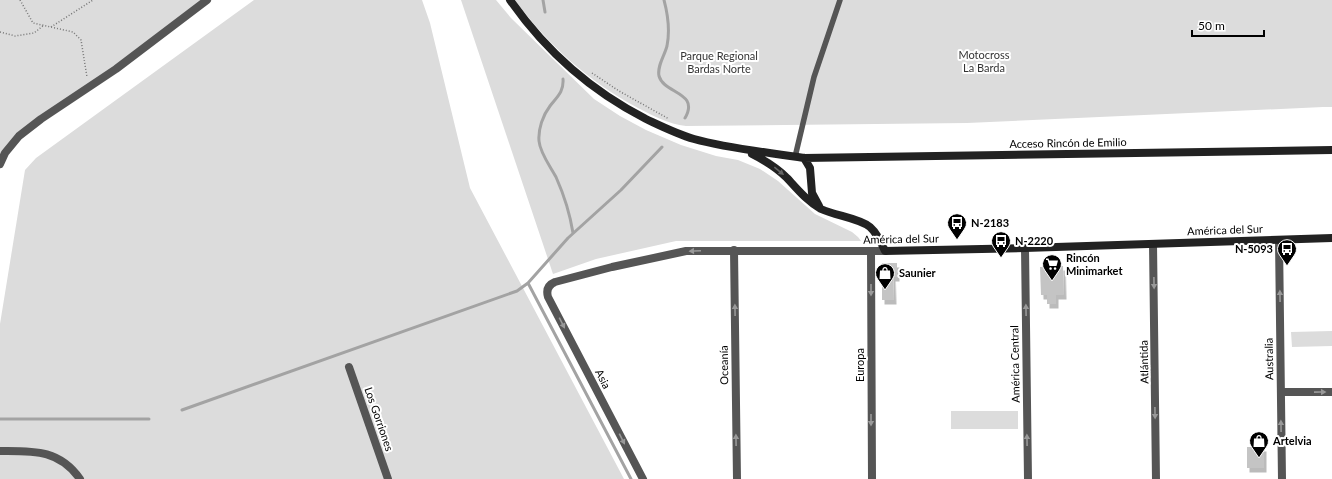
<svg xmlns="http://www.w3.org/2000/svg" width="1332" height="479" font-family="Lato,sans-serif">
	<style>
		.green { fill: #dcdcdc }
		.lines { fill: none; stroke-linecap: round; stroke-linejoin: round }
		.stream { stroke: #a3a3a3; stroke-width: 3 }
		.building { fill: #c4c4c4; filter: url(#shadow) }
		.path { stroke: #777; stroke-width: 1.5; stroke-dasharray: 1 2; stroke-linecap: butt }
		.lane { stroke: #555; stroke-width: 5.5 }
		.street { stroke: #555; stroke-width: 8 }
		.secondary { stroke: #222; stroke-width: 8 }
		.oneway { fill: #646464 }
		.oneway2 { fill: #999 }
		.labels { text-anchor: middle; stroke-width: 4; stroke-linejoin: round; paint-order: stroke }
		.park-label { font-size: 11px; fill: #333; stroke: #fff }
		.street-label { font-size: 11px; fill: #000; stroke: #fff }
		.poi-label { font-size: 11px; font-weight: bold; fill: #000; stroke: #fff; text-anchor: start }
	</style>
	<defs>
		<filter id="shadow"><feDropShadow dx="2.5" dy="4.5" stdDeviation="0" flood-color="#0004"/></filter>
	</defs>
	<rect width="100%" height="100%" fill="#fff"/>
	<path class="green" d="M 0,0 L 207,0 L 19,136 L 0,164 Z
		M 254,0 L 422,0 L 430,23 L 470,188 L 624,479 L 0,479 L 0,324 L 25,170 L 36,158 Z
		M 461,0 L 496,0 L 511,18 L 594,99 L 620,116 L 646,130 L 681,145 L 716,156 L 738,160 L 760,169 L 778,181 L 815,214 L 852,232 L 858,237 L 861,241 L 676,241 L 596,259 L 553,274 Z
		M 515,0 L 1332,0 L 1332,107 L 1323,107 L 967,123 L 686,126 C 668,124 654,116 638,108 C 589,82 548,45 515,0 Z
		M 1332,331 L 1332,346 L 1292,347 L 1291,332 Z
		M 951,411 L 1018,411 L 1018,429 L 951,429 Z"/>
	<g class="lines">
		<path class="stream" d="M 543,0 L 545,12
			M 664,0 C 668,15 670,31 667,46 C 664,57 657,66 659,76 C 664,94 700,92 685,118
			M 563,79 C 564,92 557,97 550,106 C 543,115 538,129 539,141 C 540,153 550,166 556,177 C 564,195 570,214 573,233
			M 528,283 L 631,479
			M 182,410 L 517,291 L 528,283 L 568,238 L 621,190 L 662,147
			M 0,419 L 149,419"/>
	</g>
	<path class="building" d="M 882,263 L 897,263 L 897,277 L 893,277 L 894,300 L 882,300 Z
		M 1063,266 L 1064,295 L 1056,295 L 1056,304 L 1047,304 L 1047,295 L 1041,295 L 1040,267 Z
		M 1247,447 L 1264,447 L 1264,468 L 1247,468 Z"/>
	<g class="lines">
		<path class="path" d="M 20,0 L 33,23 L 73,32 L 81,40 L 87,77
			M 51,27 L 93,0
			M 0,32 L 15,36 L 34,33 L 44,25
			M 592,73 L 619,91 L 669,119"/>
		<path class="lane" d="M 795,157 L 814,77 L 840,0"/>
		<path class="street" d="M 0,164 L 5,153 L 19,136 L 41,119 L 116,69 L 207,0
			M 1279,240 L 1282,479
			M 1153,244 L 1156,479
			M 1025,248 L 1028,479
			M 734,250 L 737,479
			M 871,251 L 872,479
			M 349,367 L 388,479
			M 1281,392 L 1332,392
			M 0,451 C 33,451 59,449 80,479
			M 643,479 L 548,297 C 546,290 548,285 555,282 L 612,267 L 686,251 L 885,251"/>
		<path class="secondary" d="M 510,0 C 545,50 591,91 646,119 C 661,126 677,134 694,139 C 730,149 767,152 804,158 L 1332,150
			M 752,154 C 764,160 777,168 787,178 C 798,190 807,201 821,209 C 836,216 859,218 870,227 C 877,233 881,242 885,251 L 1025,248 L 1332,238
			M 804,158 L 810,168 L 812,193 L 819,206"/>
	</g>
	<defs><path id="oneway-solid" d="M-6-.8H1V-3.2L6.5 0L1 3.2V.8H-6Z"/></defs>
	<use class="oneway" href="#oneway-solid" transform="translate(779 171) rotate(39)"/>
	<g class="oneway2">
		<use href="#oneway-solid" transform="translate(695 251) rotate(177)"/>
		<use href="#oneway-solid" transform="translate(1154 283) rotate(89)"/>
		<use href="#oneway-solid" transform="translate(871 290) rotate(90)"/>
		<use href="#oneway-solid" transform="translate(1280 296) rotate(-91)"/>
		<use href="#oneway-solid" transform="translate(735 310) rotate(-91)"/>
		<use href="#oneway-solid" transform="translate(1026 310) rotate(-91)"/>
		<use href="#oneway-solid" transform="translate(562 323) rotate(63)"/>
		<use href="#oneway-solid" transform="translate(1320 392) rotate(-1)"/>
		<use href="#oneway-solid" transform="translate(1155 413) rotate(89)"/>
		<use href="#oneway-solid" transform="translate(871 420) rotate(90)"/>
		<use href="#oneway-solid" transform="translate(1281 426) rotate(-91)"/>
		<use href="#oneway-solid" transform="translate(622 439) rotate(63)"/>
		<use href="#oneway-solid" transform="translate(736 440) rotate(-91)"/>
		<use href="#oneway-solid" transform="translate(1027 440) rotate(-91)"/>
	</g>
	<defs>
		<symbol id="bus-pin" viewBox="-11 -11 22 30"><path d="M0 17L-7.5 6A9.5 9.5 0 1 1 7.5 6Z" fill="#000" stroke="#fff"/><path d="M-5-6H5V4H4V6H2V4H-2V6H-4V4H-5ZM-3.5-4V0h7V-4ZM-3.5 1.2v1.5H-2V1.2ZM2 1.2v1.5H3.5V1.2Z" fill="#fff"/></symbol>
		<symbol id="supermarket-pin" viewBox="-11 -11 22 30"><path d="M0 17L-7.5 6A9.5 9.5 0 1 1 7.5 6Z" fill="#000" stroke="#fff"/><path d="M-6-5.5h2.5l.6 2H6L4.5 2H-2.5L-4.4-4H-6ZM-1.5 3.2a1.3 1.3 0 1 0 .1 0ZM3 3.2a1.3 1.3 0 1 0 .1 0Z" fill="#fff"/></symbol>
		<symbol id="shop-pin" viewBox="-11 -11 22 30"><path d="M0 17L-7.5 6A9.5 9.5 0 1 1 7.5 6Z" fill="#000" stroke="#fff"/><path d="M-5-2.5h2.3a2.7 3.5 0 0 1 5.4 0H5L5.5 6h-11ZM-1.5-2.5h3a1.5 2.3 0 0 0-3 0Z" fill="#fff"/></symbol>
	</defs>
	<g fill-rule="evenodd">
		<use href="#bus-pin" x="946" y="212" width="22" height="30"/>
		<use href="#bus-pin" x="990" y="230" width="22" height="30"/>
		<use href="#bus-pin" x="1276" y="238" width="22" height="30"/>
		<use href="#supermarket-pin" x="1041" y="253" width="22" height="30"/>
		<use href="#shop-pin" x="874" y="262" width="22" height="30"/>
		<use href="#shop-pin" x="1248" y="430" width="22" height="30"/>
	</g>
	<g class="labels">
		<g class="park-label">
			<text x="984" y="59">Motocross<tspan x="984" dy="13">La Barda</tspan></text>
			<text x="719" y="60">Parque Regional<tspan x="719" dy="13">Bardas Norte</tspan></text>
		</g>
		<g class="street-label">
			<text transform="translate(1068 143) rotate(-1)" y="4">Acceso Rincón de Emilio</text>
			<text transform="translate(1225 230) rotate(-2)" y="4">América del Sur</text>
			<text transform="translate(901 239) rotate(-1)" y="4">América del Sur</text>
			<text transform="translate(1269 359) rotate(-91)" y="4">Australia</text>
			<text transform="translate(1144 362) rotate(-91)" y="4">Atlántida</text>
			<text transform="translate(1015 364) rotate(-91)" y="4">América Central</text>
			<text transform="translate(724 365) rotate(-91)" y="4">Oceanía</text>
			<text transform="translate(860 365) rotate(-90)" y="4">Europa</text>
			<text transform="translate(603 379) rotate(63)" y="4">Asia</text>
			<text transform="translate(379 419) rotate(71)" y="4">Los Gorriones</text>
		</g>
		<g class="poi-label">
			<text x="971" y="227">N-2183</text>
			<text x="1015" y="245">N-2220</text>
			<text x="1273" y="253" text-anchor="end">N-5093</text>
			<text x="1066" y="262">Rincón<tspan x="1066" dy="13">Minimarket</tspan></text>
			<text x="899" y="277">Saunier</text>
			<text x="1273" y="445">Artelvia</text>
		</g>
	</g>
	<path d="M1192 30v6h72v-6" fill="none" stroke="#000000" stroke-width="2"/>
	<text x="1198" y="30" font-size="12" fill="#000000" stroke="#ffffff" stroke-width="3" paint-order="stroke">50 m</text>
</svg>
